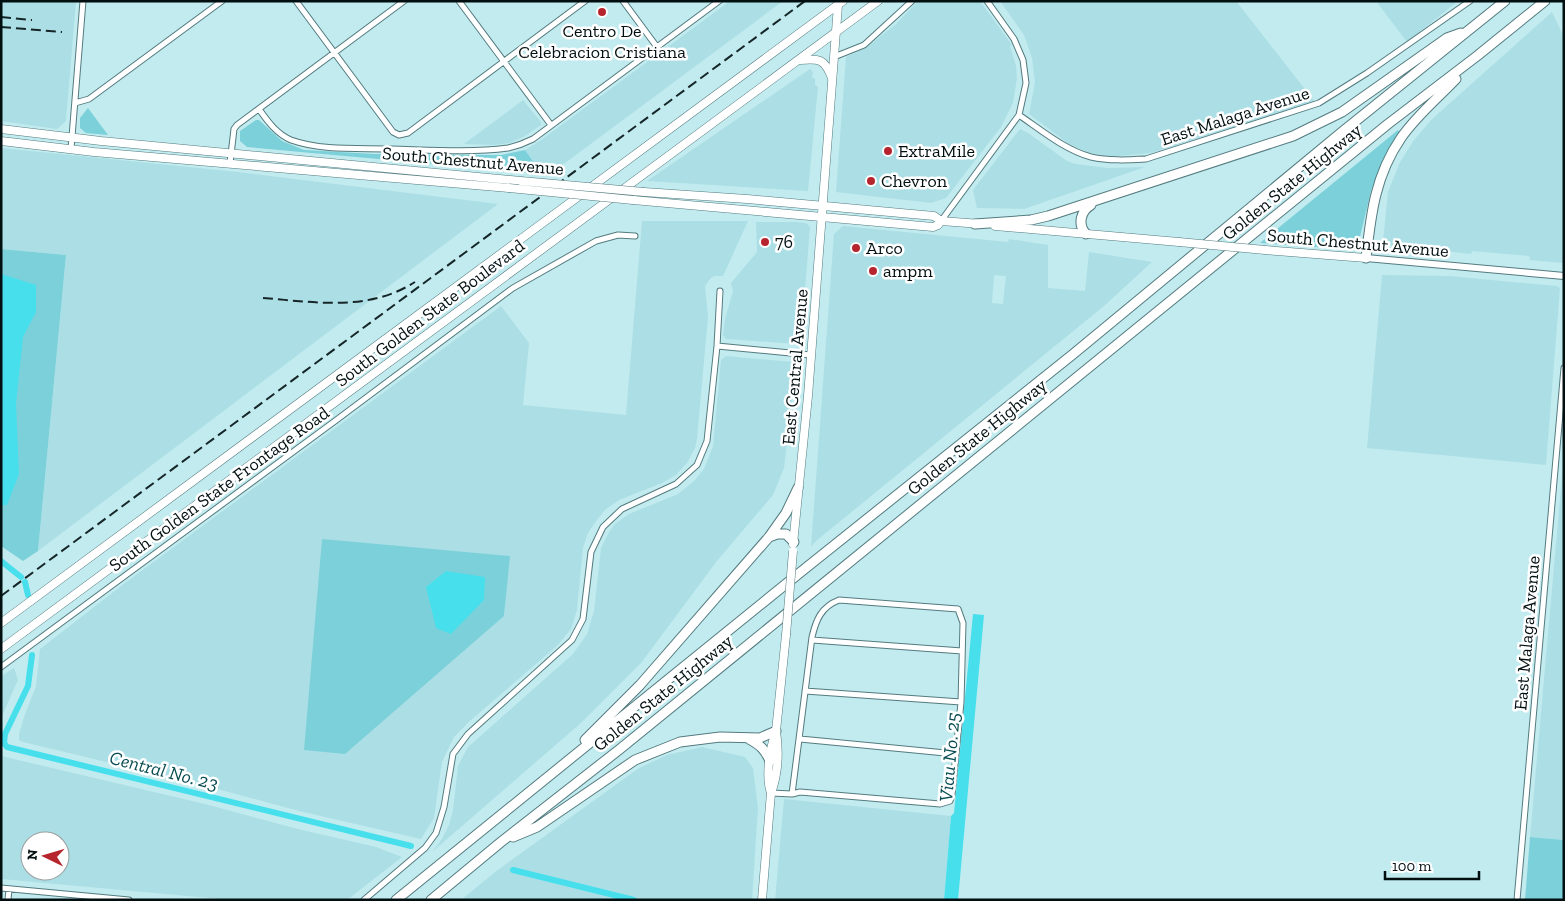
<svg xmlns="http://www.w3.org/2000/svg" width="1565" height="901" font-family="'Zilla Slab',serif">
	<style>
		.built { fill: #acdfe5; fill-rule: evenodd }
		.green { fill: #7cd0d9 }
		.water { fill: #48dfed }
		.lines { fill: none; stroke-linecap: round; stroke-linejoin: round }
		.stream { stroke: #48dfed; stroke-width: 2 }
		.canal { stroke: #48dfed; stroke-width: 6 }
		.minor-casing { stroke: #547b7f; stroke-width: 7 }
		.tertiary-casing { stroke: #547b7f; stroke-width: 8 }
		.secondary-casing { stroke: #547b7f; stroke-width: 9 }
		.primary-casing { stroke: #547b7f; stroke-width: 9 }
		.motorway-casing { stroke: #547b7f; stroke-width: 11 }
		.minor { stroke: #fff; stroke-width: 5 }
		.tertiary { stroke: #fff; stroke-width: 6 }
		.secondary { stroke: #fff; stroke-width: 8 }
		.primary { stroke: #fff; stroke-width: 8 }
		.motorway { stroke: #fff; stroke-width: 9 }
		.rail { stroke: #162628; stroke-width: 2; stroke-dasharray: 10 5; stroke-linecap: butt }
		.secondary-bridge-casing { stroke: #547b7f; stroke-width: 9; stroke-linecap: butt }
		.secondary-bridge { stroke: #fff; stroke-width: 8 }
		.poi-dot { fill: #b6252d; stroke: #fff; stroke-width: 2 }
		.labels { text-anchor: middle; stroke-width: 5; stroke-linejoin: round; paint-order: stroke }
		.poi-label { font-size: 18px; fill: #020f11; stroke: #fff; text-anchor: start }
		.street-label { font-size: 18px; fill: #020f11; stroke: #fff }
		.water-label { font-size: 19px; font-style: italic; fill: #084c52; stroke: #fff }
	</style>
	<rect width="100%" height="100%" fill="#c1ebef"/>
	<path class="built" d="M 1,1 L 76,1 L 66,121 L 57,129 L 1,121 Z
		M 730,1 L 783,1 L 549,175 L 542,174 L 525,150 L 541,140 Z
		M 918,1 L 980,1 L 1012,45 L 1010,46 L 1016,66 L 1017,78 L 1013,103 L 1001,127 L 946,198 L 931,203 L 836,192 L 846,57 L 865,48 L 895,25 Z
		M 1000,1 L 1236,1 L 1315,102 L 1151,153 L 1108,157 L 1087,152 L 1069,144 L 1029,114 L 1035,82 L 1032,58 L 1024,35 Z
		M 1376,1 L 1458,1 L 1407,42 Z
		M 1552,12 L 1564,37 L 1564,261 L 1562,263 L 1530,260 L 1529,256 L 1472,251 L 1471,254 L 1388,245 L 1383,241 L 1388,192 L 1400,162 L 1414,140 L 1431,120 Z
		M 810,69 L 813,72 L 812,78 L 815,78 L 815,85 L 818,87 L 808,191 L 647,181 Z
		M 523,100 L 541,122 L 541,125 L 525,136 L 510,143 L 494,145 L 464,144 Z
		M 1020,129 L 1028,133 L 1067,161 L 1076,164 L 1107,168 L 1145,167 L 1024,209 L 977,208 L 973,190 Z
		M 1,148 L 238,172 L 498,204 L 38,551 L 66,255 L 1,249 Z
		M 642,221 L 748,221 L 723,276 L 714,276 L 710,279 L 705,286 L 708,317 L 697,439 L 695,448 L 687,463 L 676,475 L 662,483 L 619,500 L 605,510 L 596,521 L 588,533 L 583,548 L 577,610 L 571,629 L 558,645 L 471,720 L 454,737 L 442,762 L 434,818 L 421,839 L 299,811 L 210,787 L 23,742 L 19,740 L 19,734 L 24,717 L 36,686 L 40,649 L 125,583 L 501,306 L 529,343 L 523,405 L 626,415 ZM 322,540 L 509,556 L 504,616 Z
		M 756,222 L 796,222 L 806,223 L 810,227 L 802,327 L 798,344 L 726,339 L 723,335 L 725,319 L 733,291 L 731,283 L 757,252 Z
		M 843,226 L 1008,242 L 1009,239 L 1048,245 L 1048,288 L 1085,291 L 1089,252 L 1152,262 L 1104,306 L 816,541 L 811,547 L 834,234 ZM 994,275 L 1006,276 L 1003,304 L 992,303 Z
		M 1382,275 L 1449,276 L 1557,286 L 1560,288 L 1546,465 L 1367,448 Z
		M 726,356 L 793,362 L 796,365 L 784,468 L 773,495 L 717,561 L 641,663 L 581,723 L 432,852 L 442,839 L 449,825 L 453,810 L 458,766 L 468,747 L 573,654 L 587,634 L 594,611 L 601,548 L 609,532 L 615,524 L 629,514 L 678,494 L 694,481 L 704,469 L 713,446 L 721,360 Z
		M 1564,454 L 1564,840 L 1530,837 Z
		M 14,668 L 18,680 L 1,718 L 1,676 Z
		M 702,747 L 745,757 L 753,768 L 758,808 L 752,900 L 461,900 L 495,872 L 639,768 L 667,755 Z
		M 1,756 L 205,804 L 298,829 L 376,847 L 402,857 L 347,900 L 231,900 L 1,879 ZM 30,841 L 60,841 L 60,871 L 30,871 Z
		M 784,799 L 951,816 L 944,900 L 775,900 Z"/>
	<path class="green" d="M 88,108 L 108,135 L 86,133 L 80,128 L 80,118 Z
		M 256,120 L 259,120 L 282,141 L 304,150 L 375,154 L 486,155 L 501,155 L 525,150 L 542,174 L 247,147 L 240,141 L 240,131 Z
		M 1398,130 L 1400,133 L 1383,159 L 1371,191 L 1358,245 L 1350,249 L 1344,249 L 1260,243 Z
		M 1,249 L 66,255 L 38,551 L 23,561 L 1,546 Z
		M 322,539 L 510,556 L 504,616 L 345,754 L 304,750 Z
		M 1530,837 L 1564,840 L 1564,900 L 1525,900 Z"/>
	<path class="water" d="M 1,274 L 36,285 L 36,312 L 23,337 L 16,404 L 19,474 L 7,505 L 1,505 Z
		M 446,571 L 485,577 L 484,600 L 451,634 L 436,628 L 426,587 Z
		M 973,614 L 984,615 L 958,900 L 944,900 L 951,816 L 954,813 Z"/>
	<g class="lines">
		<path class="stream" d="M 1,745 L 4,743"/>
		<path class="canal" d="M 1,561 L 21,577
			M 25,582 L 28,595
			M 32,655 L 28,686 L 5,734 L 4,743 L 7,747 L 411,846
			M 513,870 L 634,900"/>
		<defs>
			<path id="minor" d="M 296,1 L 393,132 L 399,135 L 408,133 L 585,1
				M 459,1 L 551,125
				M 623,1 L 657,47
				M 834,57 L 864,45 L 912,1
				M 75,103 L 89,99 L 222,1
				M 259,109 C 268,122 277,134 291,140 C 322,151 358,148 390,149 C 429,150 470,153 508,148 C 517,146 525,143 533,139 L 719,1
				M 1019,115 C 1041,130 1065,150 1091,157 C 1109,161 1127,160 1146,159 L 1319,103 L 1367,73 L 1470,1
				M 71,149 L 83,1
				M 230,163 L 234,129 L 237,125 L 404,1
				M 941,221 L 1019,115 L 1026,83 L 1023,60 L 1014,39 L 987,1
				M 717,346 L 811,355
				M 812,640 L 962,651
				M 1,667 L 335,421 L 513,288 L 596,241 L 618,235 L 635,236
				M 805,691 L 961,702
				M 800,739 L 956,754
				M 771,793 L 792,794 L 800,792 L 940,804 L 950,801 L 952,795 L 961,702 L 963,623 L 958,609 L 839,600 C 821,607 816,620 812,637 L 792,794
				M 1,888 L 129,900
				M 8,900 L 9,889
				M 364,900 L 425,848 L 436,833 L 444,807 L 453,754 L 468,734 L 572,640 L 583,619 L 591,552 L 603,527 L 622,509 L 676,484 L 697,465 L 707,441 L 717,346 L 720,291
				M 1517,900 L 1564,368"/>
			<path id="tertiary" d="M 1366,258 L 1564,276"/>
			<path id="secondary" d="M 1,129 L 101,141 L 521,181
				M 1,141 L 94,152 L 509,188
				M 644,192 L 747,199 L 934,216 L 941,221 L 981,224
				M 633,200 L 933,227 L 938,225 L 941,221
				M 995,226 L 1179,242
				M 1265,250 L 1366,258
				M 793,544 L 808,396 L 838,5
				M 771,793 C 765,775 770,749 776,731 L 786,635
				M 762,900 L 771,793 C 778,774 779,751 776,731"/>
			<path id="primary" d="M 800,60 C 819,58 825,59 832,78
				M 1,623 L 843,1
				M 1,649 L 878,1"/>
			<path id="motorway" d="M 975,224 L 1031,220 L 1048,216 L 1293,136 L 1342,112 L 1447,38 L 1461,33
				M 1086,234 C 1077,224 1081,211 1091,205
				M 1366,258 C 1371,214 1375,176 1401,138 C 1416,116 1438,98 1456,79
				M 769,537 L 777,534 L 786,534 L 794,542
				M 749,739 C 760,745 765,749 770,761
				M 585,740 L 640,685 L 769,537 L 786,513 L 798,488
				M 513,837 L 537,827 L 635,760 L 680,742 L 720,737 L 760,738 L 776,731
				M 396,900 L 802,571 L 1072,355 L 1342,132 L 1505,1
				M 431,900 L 501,842 L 620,749 L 1388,124 L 1477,56 L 1545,1"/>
		</defs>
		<use href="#minor" class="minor-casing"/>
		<use href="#tertiary" class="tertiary-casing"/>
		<use href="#secondary" class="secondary-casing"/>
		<use href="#primary" class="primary-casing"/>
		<use href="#motorway" class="motorway-casing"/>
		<use href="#minor" class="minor"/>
		<use href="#tertiary" class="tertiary"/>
		<use href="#secondary" class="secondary"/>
		<use href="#primary" class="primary"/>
		<use href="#motorway" class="motorway"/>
		<path class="rail" d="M 1,17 L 32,20
			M 1,27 L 62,32
			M 263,298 C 315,302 368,312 415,282
			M 1,596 L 805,1"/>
		<defs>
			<path id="secondary-bridge" d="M 521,181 L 644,192
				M 509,188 L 633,200
				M 1179,242 L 1265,250
				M 786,635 L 793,551"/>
		</defs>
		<use href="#secondary-bridge" class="secondary-bridge-casing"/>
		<use href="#secondary-bridge" class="secondary-bridge"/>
	</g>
	<g class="poi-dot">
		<circle cx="602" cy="12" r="5"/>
		<circle cx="888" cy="151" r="5"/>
		<circle cx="871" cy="181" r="5"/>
		<circle cx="765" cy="242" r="5"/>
		<circle cx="856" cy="248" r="5"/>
		<circle cx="873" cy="271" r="5"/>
	</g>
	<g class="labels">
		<g class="poi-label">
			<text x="602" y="37" text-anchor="middle">Centro De<tspan x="602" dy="21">Celebracion Cristiana</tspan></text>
			<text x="898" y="157">ExtraMile</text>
			<text x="881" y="187">Chevron</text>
			<text x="775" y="248">76</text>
			<text x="866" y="254">Arco</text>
			<text x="883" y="277">ampm</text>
		</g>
		<g class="street-label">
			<text transform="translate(1235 116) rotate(-18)" y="6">East Malaga Avenue</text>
			<text transform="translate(473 161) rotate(5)" y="6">South Chestnut Avenue</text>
			<text transform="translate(1292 182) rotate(-39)" y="6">Golden State Highway</text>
			<text transform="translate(1358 243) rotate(5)" y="6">South Chestnut Avenue</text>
			<text transform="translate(430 313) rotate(-37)" y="6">South Golden State Boulevard</text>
			<text transform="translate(795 367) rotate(-85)" y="6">East Central Avenue</text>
			<text transform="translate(977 437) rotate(-39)" y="6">Golden State Highway</text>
			<text transform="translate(219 489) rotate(-36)" y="6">South Golden State Frontage Road</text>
			<text transform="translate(1527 633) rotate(-85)" y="6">East Malaga Avenue</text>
			<text transform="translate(663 693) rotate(-39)" y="6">Golden State Highway</text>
		</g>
		<g class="water-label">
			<text transform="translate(949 757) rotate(-85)" y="7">Viau No. 25</text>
			<text transform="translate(164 770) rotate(14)" y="7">Central No. 23</text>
		</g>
	</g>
	<rect width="1565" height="901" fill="none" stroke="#020f11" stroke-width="5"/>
	<g transform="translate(45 856) rotate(275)"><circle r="24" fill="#ffffff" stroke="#9a9fa0"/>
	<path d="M0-4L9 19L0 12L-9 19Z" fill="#b6252d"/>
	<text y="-8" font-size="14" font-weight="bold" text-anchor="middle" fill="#020f11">N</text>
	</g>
	<path d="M1385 871v8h94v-8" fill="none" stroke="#020f11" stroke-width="2.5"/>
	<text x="1392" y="871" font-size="15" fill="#020f11" stroke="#ffffff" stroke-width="4" paint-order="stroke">100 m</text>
</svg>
